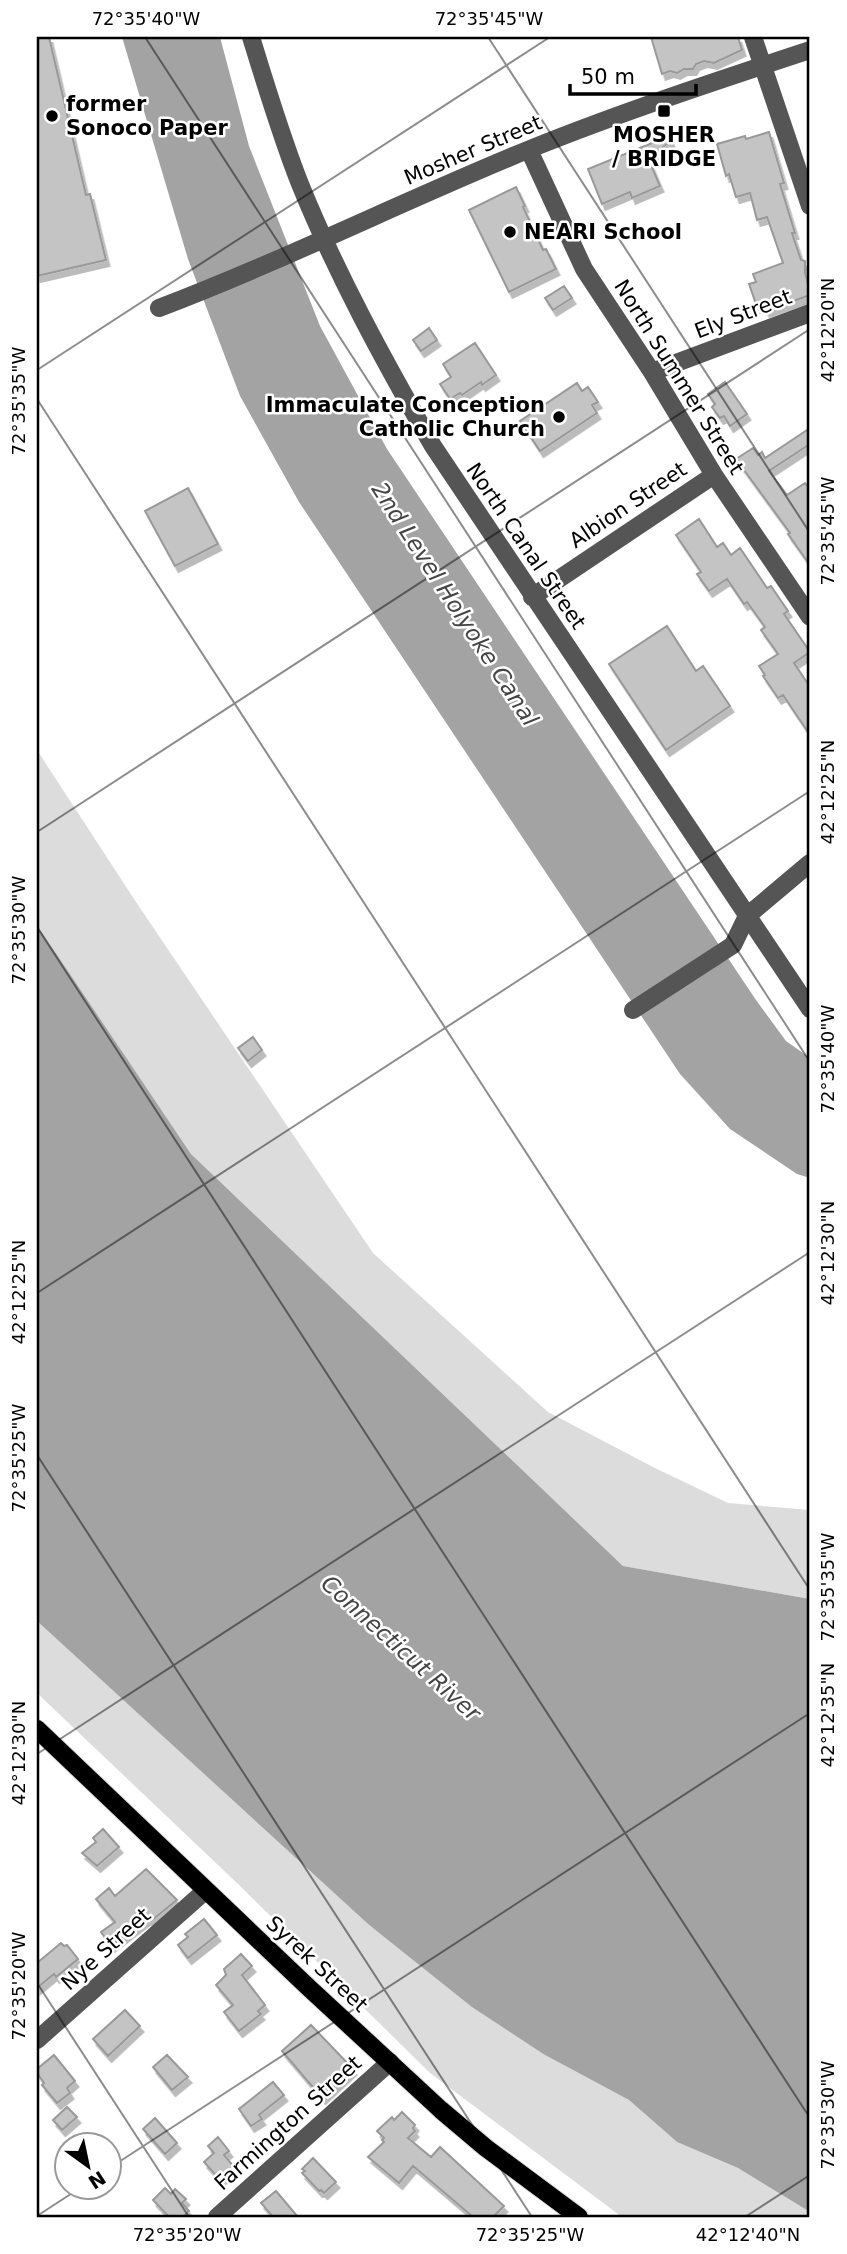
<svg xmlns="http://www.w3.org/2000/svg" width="847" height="2254" font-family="'DejaVu Sans',sans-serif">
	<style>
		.green { fill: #dcdcdc }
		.water { fill: #a3a3a3 }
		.building { fill: #c4c4c4; stroke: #999; stroke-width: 2; filter: url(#shadow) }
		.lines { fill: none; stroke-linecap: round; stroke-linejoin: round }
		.major-casing { stroke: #dbdbdb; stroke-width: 20 }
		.minor { stroke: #555; stroke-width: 18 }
		.major { stroke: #000; stroke-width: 18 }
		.ticks { fill: none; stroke: #000; stroke-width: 2; stroke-opacity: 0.45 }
		.poi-dot { fill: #000; stroke: #fff; stroke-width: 2.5 }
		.labels { text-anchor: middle; stroke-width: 5; stroke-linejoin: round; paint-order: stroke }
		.poi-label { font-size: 21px; font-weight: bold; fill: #000; stroke: #fff; text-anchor: start }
		.street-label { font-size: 21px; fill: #000; stroke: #fff }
		.water-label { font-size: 23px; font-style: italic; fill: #444; stroke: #fff }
		.neatline { fill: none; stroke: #000; stroke-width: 2.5 }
		.ticks-label { font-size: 18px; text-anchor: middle; fill: #000 }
	</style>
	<defs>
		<filter id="shadow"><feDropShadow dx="3.5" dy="6" stdDeviation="0" flood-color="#0004"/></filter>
	</defs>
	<rect width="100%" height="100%" fill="#fff"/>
	<path class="green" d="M 37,750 L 134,899 L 373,1253 L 548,1412 L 653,1467 L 728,1503 L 810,1510 L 810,1599 L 623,1566 L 191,1154 L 37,925 Z
		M 37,1621 L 368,1924 L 545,2055 L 629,2100 L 677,2142 L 738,2168 L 810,2212 L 810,2217 L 622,2217 L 430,2073 L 238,1884 L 37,1693 Z"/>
	<path class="water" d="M 122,37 L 220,37 L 249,146 L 320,326 L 387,449 L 756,1000 L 786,1041 L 810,1058 L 810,1178 L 797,1174 L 730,1129 L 680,1074 L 299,502 L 240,396 L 188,259 Z
		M 37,925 L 191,1154 L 623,1566 L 810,1599 L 810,2212 L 738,2168 L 677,2142 L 629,2100 L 545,2055 L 472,2007 L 368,1924 L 37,1621 Z"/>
	<path class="building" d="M 37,37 L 49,37 L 86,195 L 90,194 L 106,260 L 37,276 Z
		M 651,37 L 738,37 L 742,50 L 714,63 L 704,61 L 696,64 L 693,69 L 684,69 L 677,73 L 670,71 L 662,74 Z
		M 769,132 L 784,183 L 780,184 L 795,233 L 792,233 L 801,260 L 805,261 L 805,273 L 808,283 L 810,284 L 810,295 L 766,311 L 763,304 L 757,307 L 749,284 L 756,282 L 753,274 L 783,263 L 767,217 L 757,220 L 750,193 L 736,197 L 729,174 L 726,176 L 717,144 L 745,136 L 746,139 Z
		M 669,136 L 671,141 L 648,158 L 660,186 L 632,198 L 630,192 L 602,204 L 588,169 Z
		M 516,187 L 525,206 L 523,207 L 543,250 L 546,249 L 556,269 L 509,292 L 469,210 Z
		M 564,286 L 572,298 L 553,310 L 545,298 Z
		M 429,328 L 437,340 L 421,351 L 413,340 Z
		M 475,343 L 496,375 L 482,385 L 481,382 L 462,395 L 460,393 L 450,399 L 440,384 L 451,377 L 443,364 Z
		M 725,382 L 747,414 L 730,426 L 724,416 L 720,418 L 712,407 L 715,404 L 708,394 Z
		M 577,383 L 582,391 L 588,387 L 598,402 L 592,405 L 597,413 L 540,451 L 520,421 Z
		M 810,428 L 810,444 L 769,471 L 787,495 L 805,483 L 810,490 L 810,565 L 788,534 L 790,533 L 736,459 L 753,448 L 758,455 L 762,452 L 765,458 Z
		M 188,488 L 218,544 L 175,566 L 145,511 Z
		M 699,519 L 717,547 L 723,543 L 731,555 L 740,548 L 767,588 L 771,586 L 775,592 L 788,611 L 784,614 L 810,652 L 794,663 L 810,687 L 810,735 L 783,695 L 778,698 L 763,676 L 765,675 L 759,666 L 778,654 L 761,630 L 765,627 L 747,602 L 744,604 L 727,579 L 709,591 L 697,574 L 701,572 L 676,535 Z
		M 667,626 L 696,671 L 703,666 L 730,706 L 666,750 L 609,664 Z
		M 253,1037 L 262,1050 L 248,1061 L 238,1048 Z
		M 103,1829 L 119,1847 L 97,1866 L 82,1853 L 96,1842 L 93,1838 Z
		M 146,1869 L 177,1900 L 151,1921 L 148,1918 L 111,1946 L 101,1932 L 115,1922 L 96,1899 L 109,1888 L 115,1896 Z
		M 204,1919 L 217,1935 L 188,1958 L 178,1945 L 188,1937 L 185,1934 Z
		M 61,1943 L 64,1946 L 67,1945 L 78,1959 L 56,1977 L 54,1974 L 37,1988 L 37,1963 Z
		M 241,1954 L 252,1966 L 242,1975 L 265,2005 L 258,2011 L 261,2014 L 239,2031 L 224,2012 L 233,2005 L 216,1985 L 226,1975 L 224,1969 Z
		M 125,2010 L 140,2026 L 108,2056 L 93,2039 Z
		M 311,2025 L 353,2069 L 322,2098 L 282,2051 Z
		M 54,2055 L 75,2081 L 67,2088 L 70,2093 L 57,2103 L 42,2085 L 44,2083 L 37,2073 L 37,2069 Z
		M 167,2055 L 188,2077 L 172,2090 L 153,2067 Z
		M 273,2082 L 284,2095 L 259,2115 L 262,2119 L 251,2126 L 239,2109 Z
		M 67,2107 L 77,2117 L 62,2130 L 53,2120 Z
		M 402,2112 L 415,2125 L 413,2128 L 415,2131 L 408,2138 L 431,2157 L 440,2147 L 504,2206 L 493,2217 L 473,2217 L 413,2166 L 399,2183 L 368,2157 L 384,2142 L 382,2140 L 384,2138 L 377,2131 L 392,2117 L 394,2120 Z
		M 155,2118 L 177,2143 L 165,2154 L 143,2129 Z
		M 218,2137 L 229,2151 L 224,2155 L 235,2168 L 220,2180 L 204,2162 L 214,2153 L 208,2146 Z
		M 313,2158 L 336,2182 L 324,2193 L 321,2190 L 319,2191 L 302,2173 L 305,2171 L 302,2169 Z
		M 165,2188 L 171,2194 L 175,2189 L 186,2199 L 182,2203 L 189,2211 L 183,2217 L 169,2217 L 153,2200 Z
		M 276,2191 L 298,2217 L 273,2217 L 261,2203 Z"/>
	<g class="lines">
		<defs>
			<path id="major" d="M 37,1729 L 308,1987 L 441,2110 L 486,2148 L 579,2217"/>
		</defs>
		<use href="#major" class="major-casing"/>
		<path class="minor" d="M 251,37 C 266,86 281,136 300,184 C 337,275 384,361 433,446 L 810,1009
			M 753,37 L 810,206
			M 529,150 L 584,269 L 652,372 L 714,475 L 810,617
			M 159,308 C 285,260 405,200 530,149 C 622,112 716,81 810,50
			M 652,372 L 810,313
			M 532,597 L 714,475
			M 633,1010 L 733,945 L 747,916 L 810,863
			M 37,2040 L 205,1891
			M 217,2217 L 390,2062"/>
		<use href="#major" class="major"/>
	</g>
	<path class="ticks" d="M 145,37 L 810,1062M 488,37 L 810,533M 37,370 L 550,37M 37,399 L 810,1590M 37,832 L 810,329M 37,927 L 810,2118M 37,1293 L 810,791M 37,1455 L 532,2217M 37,1754 L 810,1252M 37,1983 L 189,2217M 108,2169 L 810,1713M 37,2216 L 80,2188M 745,2217 L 810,2175"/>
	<g class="poi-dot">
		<rect x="657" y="104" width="14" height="14" rx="3.5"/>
		<circle cx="52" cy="116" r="7"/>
		<circle cx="510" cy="232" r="7"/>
		<circle cx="559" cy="417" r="7"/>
	</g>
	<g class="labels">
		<g class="poi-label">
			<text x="66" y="111">former<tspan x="66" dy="24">Sonoco Paper</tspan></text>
			<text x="664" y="142" text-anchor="middle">MOSHER<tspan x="664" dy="24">/ BRIDGE</tspan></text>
			<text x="524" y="239">NEARI School</text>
			<text x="545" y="412" text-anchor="end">Immaculate Conception<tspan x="545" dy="24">Catholic Church</tspan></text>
		</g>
		<g class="street-label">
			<text transform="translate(473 150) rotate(-23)" y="7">Mosher Street</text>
			<text transform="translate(743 314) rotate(-21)" y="7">Ely Street</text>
			<text transform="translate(679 377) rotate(58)" y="7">North Summer Street</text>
			<text transform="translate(628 505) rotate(-34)" y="7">Albion Street</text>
			<text transform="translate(526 546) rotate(56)" y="7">North Canal Street</text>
			<text transform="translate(106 1949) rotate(-42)" y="7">Nye Street</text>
			<text transform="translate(317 1964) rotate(43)" y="7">Syrek Street</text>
			<text transform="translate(288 2123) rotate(-42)" y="7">Farmington Street</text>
		</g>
		<g class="water-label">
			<text transform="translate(455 604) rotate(57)" y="8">2nd Level Holyoke Canal</text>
			<text transform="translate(401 1648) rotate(42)" y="8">Connecticut River</text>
		</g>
	</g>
	<rect width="847" height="2254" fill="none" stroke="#ffffff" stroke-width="77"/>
	<g transform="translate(88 2166) rotate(147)"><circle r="33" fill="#ffffff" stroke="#999999" stroke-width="2"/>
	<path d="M0-5L12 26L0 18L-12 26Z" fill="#000000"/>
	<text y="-10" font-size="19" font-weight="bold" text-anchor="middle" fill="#000000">N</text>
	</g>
	<path d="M570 84v10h126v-10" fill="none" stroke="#000000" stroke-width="3.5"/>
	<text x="581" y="84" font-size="21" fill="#000000" stroke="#ffffff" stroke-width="5" paint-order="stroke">50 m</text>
	<rect x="38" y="38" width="770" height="2178" class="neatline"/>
	<g class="ticks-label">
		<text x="146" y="25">72°35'40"W</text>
		<text x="489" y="25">72°35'45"W</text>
		<text transform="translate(828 330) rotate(-90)" y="6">42°12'20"N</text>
		<text transform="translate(19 401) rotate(-90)" y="6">72°35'35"W</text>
		<text transform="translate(828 531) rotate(-90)" y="6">72°35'45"W</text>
		<text transform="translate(828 792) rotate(-90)" y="6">42°12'25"N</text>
		<text transform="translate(19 930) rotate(-90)" y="6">72°35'30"W</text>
		<text transform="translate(828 1059) rotate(-90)" y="6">72°35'40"W</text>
		<text transform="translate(828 1253) rotate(-90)" y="6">42°12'30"N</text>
		<text transform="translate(19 1292) rotate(-90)" y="6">42°12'25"N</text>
		<text transform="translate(19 1458) rotate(-90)" y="6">72°35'25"W</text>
		<text transform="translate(828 1587) rotate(-90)" y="6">72°35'35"W</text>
		<text transform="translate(828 1715) rotate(-90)" y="6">42°12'35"N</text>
		<text transform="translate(19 1753) rotate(-90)" y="6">42°12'30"N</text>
		<text transform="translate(19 1986) rotate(-90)" y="6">72°35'20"W</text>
		<text transform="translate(828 2115) rotate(-90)" y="6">72°35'30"W</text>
		<text x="187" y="2241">72°35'20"W</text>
		<text x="530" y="2241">72°35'25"W</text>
		<text x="748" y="2241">42°12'40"N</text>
	</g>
</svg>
